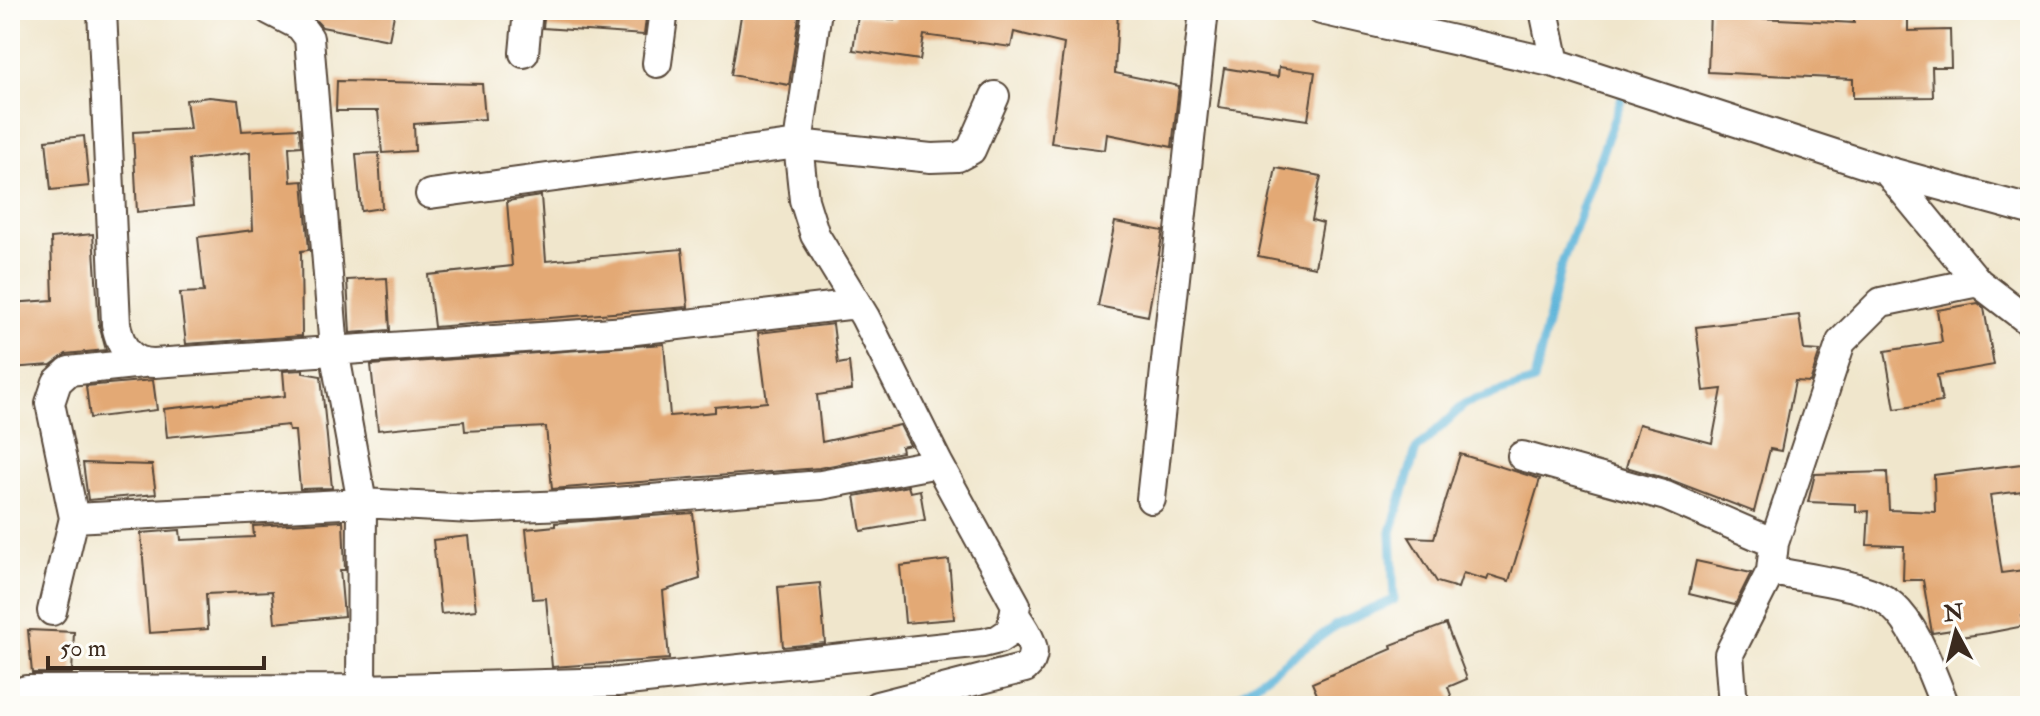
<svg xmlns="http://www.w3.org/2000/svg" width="2040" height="716" font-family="'IM FELL Double Pica',serif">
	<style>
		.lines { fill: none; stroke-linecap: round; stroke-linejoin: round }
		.stream { stroke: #5cb4d9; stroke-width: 9 }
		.building { fill: #e3a974 }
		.minor-casing { stroke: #564638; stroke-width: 32 }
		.minor { stroke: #fff; stroke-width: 28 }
	</style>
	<rect width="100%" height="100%" fill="#fdfcf7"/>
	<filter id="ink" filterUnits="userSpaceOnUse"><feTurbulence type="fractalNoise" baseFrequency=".0125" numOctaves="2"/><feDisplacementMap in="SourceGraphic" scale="16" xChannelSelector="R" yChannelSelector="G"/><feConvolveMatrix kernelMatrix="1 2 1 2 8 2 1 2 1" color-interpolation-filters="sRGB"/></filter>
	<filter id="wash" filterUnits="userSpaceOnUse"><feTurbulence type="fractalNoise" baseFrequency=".006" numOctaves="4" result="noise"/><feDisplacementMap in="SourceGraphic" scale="32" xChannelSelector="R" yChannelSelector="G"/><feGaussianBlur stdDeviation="1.8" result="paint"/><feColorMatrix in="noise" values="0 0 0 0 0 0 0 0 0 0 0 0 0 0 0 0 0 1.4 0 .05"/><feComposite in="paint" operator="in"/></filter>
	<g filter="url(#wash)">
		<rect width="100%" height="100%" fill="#f0e6cc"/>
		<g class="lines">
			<path class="stream" d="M 1225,706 L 1336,625 L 1394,600 L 1391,532 L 1416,450 L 1466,403 L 1534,381 L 1560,269 L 1625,89"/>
		</g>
		<g id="blocks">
			<path class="building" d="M 306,10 L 395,10 L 389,40 L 322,27 Z
				M 545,10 L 647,10 L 644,35 L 543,28 Z
				M 742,10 L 800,10 L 789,85 L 731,75 Z
				M 895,10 L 1118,10 L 1115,73 L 1179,86 L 1172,147 L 1107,134 L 1105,150 L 1051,143 L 1064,44 L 1014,32 L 1011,47 L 924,35 L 920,60 L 853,50 L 858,15 L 894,20 Z
				M 1710,10 L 1760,10 L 1760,18 L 1854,23 L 1854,10 L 1908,10 L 1908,31 L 1950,30 L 1951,67 L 1932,67 L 1933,97 L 1853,98 L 1853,79 L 1708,72 Z
				M 1279,67 L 1315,72 L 1308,120 L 1218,107 L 1224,68 L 1278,77 Z
				M 337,81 L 482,84 L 485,119 L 414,124 L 415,151 L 382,153 L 378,111 L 336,111 Z
				M 209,97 L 238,100 L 242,131 L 299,128 L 301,146 L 289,147 L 291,182 L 303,181 L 309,250 L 301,251 L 302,336 L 186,344 L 180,293 L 204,292 L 198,237 L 253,230 L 250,152 L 189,160 L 193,206 L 137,212 L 133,132 L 190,129 L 186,100 Z
				M 84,136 L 89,186 L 51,190 L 46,140 Z
				M 379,153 L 382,208 L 361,211 L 356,154 Z
				M 1276,168 L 1321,176 L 1312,220 L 1323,223 L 1315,267 L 1258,256 Z
				M 541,196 L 546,261 L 682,249 L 688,307 L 434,327 L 428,275 L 512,266 L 507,201 Z
				M 1115,222 L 1163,231 L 1148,316 L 1098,306 Z
				M 93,234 L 99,325 L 106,350 L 66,354 L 51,365 L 10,368 L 10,303 L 53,300 L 51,238 Z
				M 387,278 L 390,330 L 350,333 L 347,280 Z
				M 1978,303 L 1984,308 L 1994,365 L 1937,375 L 1942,402 L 1895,409 L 1885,351 L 1942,342 L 1937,310 Z
				M 1799,315 L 1804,350 L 1820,351 L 1810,382 L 1795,381 L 1781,451 L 1770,449 L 1754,512 L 1671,480 L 1626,467 L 1639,424 L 1712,443 L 1722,389 L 1704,391 L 1696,327 Z
				M 833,324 L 838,364 L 849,362 L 852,390 L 817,395 L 822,442 L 900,425 L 910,445 L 901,447 L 902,452 L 819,468 L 552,489 L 546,427 L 465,431 L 464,421 L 378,430 L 371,365 L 664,344 L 670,416 L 715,412 L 715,407 L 767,402 L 758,333 Z
				M 303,370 L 303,373 L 321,376 L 332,488 L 300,489 L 295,431 L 289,431 L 288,425 L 167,437 L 164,409 L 285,396 L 283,371 Z
				M 153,380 L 157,410 L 90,418 L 86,386 Z
				M 1460,454 L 1540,479 L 1509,581 L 1489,575 L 1487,580 L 1463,573 L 1458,588 L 1437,582 L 1409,537 L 1434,538 Z
				M 83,463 L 152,465 L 156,494 L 88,500 Z
				M 2030,463 L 2030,490 L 1990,495 L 2002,573 L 2024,570 L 2030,615 L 2022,616 L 2024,626 L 1988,633 L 1960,637 L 1959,629 L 1932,633 L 1923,580 L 1903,580 L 1904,546 L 1867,545 L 1869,511 L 1856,512 L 1856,504 L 1808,502 L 1815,474 L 1887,472 L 1889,510 L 1935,512 L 1934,475 Z
				M 908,486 L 910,492 L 920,490 L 925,520 L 861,531 L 855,496 Z
				M 693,513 L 700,579 L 663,591 L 669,659 L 552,667 L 546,598 L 533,599 L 526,529 L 555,526 L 555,523 Z
				M 343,521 L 345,570 L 340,570 L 344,616 L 275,623 L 272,591 L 206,594 L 208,629 L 149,633 L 141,533 L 180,530 L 181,540 L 254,537 L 253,526 Z
				M 468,536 L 476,610 L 441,614 L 433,540 Z
				M 949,560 L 954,619 L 905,623 L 900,566 Z
				M 1696,561 L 1751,573 L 1735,605 L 1689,594 Z
				M 820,583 L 825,643 L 783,647 L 778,587 Z
				M 1446,624 L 1467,679 L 1448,687 L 1455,706 L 1322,706 L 1312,683 L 1392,649 L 1391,645 Z
				M 28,630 L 74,632 L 72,673 L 32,673 Z"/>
		</g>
	</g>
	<g filter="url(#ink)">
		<use href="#blocks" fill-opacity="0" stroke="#564638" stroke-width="2"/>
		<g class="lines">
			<defs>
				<path id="minor" d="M 102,10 L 116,324 C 120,346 129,363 154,363 L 627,331 L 857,304
					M 269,10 L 300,26 L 309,38 L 334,350 L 362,503 L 361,689
					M 1321,10 L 1555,63 L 1887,171 L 2030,210
					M 1544,10 L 1555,63
					M 524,53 L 528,10
					M 657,63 L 664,10
					M 1887,171 L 1978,282 L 2030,322
					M 430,194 L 798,144 L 931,158 L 958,157 L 971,150 L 995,96
					M 1522,456 L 1666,496 L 1774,543
					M 1151,499 L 1204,10
					M 74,518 L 362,503 L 472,509 L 590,504 L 821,485 L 938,463
					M 1771,571 C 1895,594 1898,584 1945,706
					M 52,611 L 74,518 L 50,403 L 57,382 L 69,371 L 143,363
					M 10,695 L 26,690 L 361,689 L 618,682 L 983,643 L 999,639 L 1011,631 L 1016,605 L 938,463 L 865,317 L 815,235 L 804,200 L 798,144 L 817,10
					M 877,706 L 1025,668 C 1043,652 1026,633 1016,616
					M 1733,706 L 1729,654 L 1771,571 L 1774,543 L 1841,342 L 1881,302 L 1978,282"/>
			</defs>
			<use href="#minor" class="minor-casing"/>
			<use href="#minor" class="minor"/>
		</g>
	</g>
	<rect width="2040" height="716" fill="none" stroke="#fdfcf7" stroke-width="40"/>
	<g transform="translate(1956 632) rotate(353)" stroke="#fdfcf7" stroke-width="6" paint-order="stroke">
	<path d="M0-6L14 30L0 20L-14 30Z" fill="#3b2a1e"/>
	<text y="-12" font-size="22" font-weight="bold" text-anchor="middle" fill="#3b2a1e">N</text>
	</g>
	<path d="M48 656v12h216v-12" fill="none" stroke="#3b2a1e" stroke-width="4"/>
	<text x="60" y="656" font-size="24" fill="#3b2a1e" stroke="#fdfcf7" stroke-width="6" paint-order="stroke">50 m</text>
</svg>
